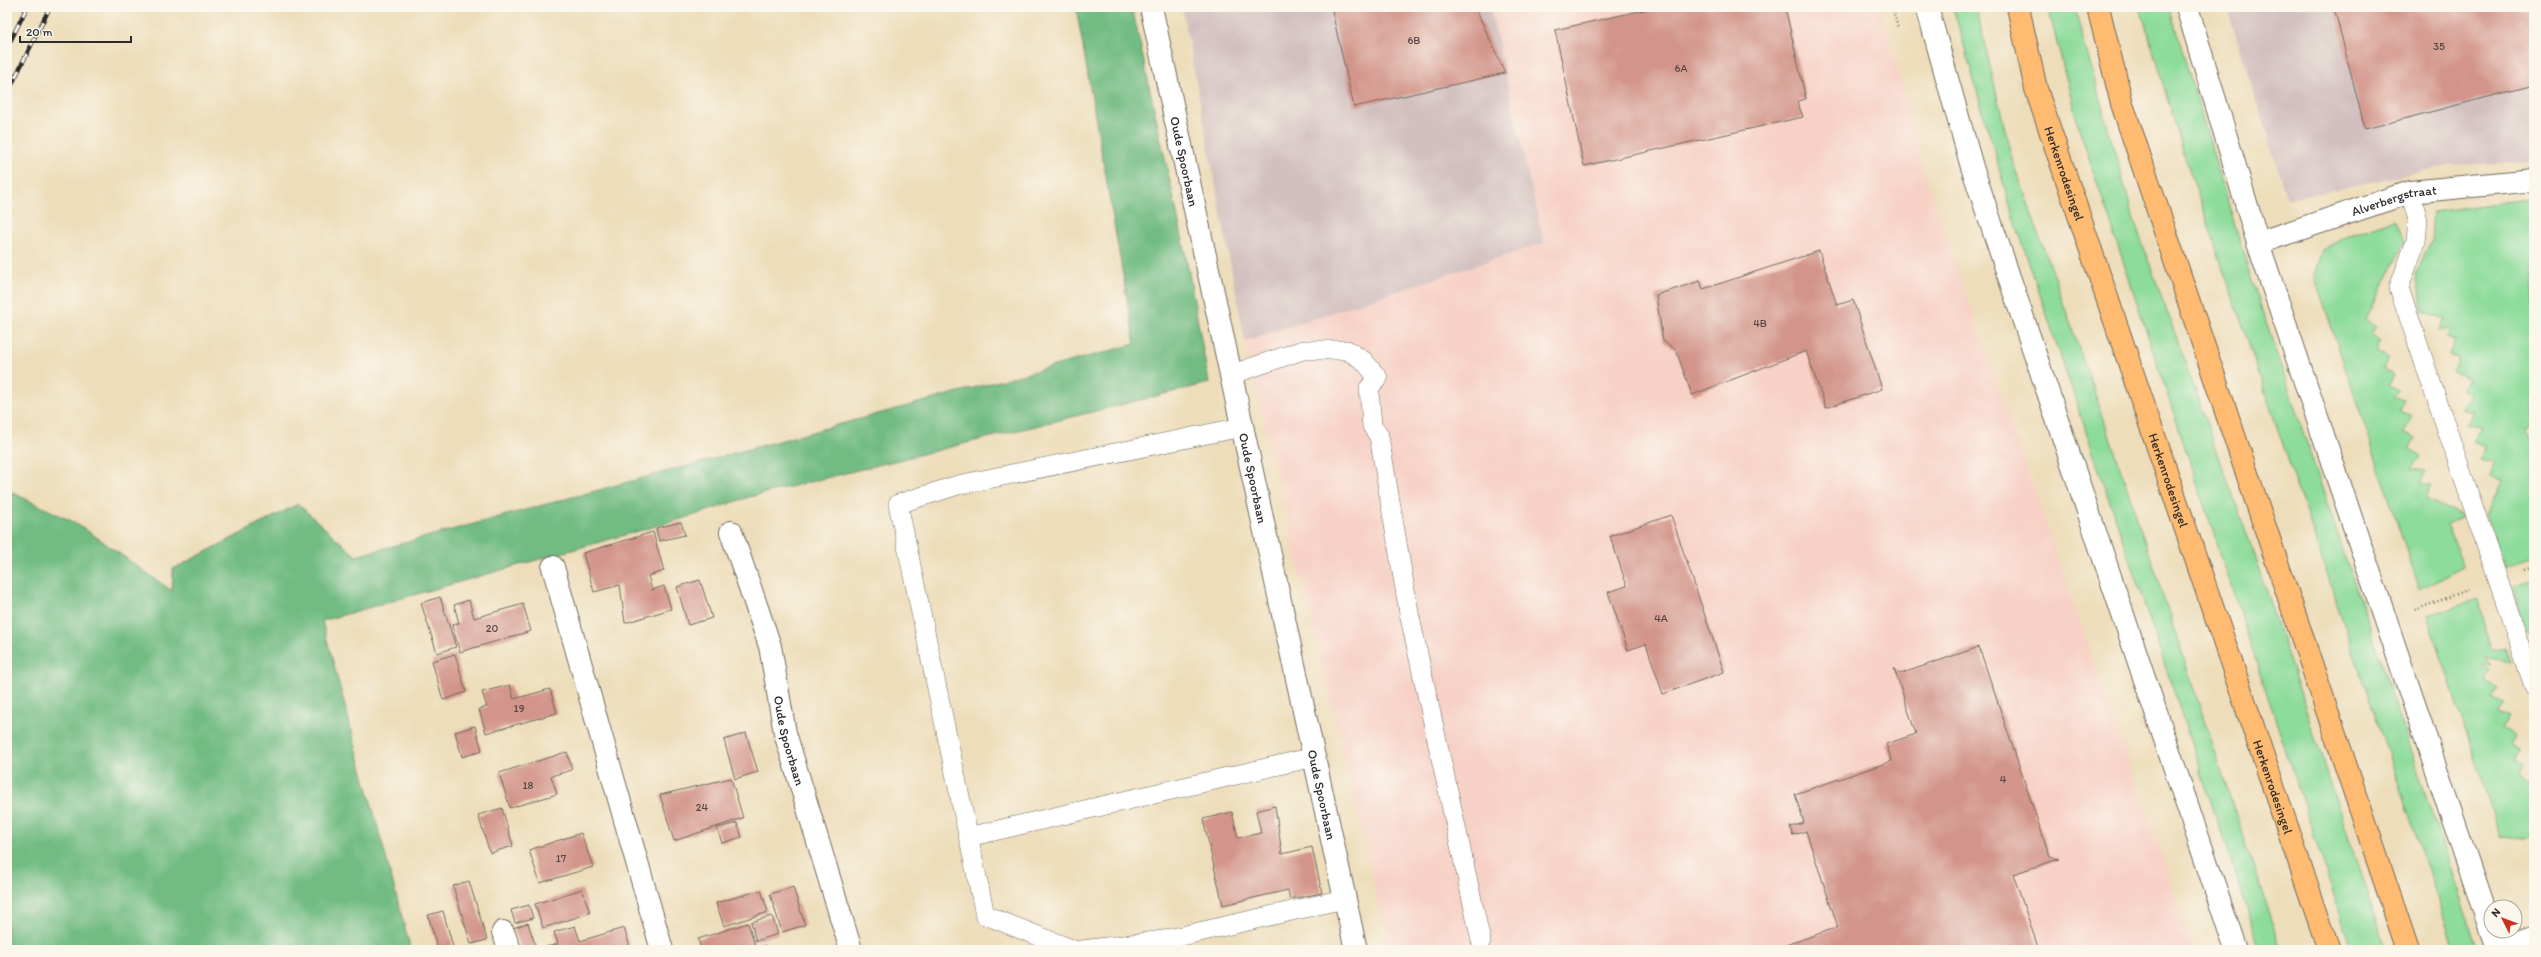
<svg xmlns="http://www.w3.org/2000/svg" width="2541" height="957" font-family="Itim,sans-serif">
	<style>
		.built { fill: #f7d1c6 }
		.industrial { fill: #d2bfbf }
		.green { fill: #8ddc9b; stroke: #5c8463 }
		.forest { fill: #72bc83; stroke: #4e7457 }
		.building { fill: #d3958b }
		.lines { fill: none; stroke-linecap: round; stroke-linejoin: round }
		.service-casing { stroke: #6f695d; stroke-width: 20 }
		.minor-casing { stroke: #6f695d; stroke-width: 24 }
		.tertiary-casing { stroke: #6f695d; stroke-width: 24 }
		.trunk-casing { stroke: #6f695d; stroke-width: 24 }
		.path { stroke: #6f695d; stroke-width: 2.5; stroke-dasharray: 1 3; stroke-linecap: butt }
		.service { stroke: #fff; stroke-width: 19 }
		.minor { stroke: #fff; stroke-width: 22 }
		.tertiary { stroke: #fff; stroke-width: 22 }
		.trunk { stroke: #febb71; stroke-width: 22 }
		.rail-casing { stroke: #2b2b2b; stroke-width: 4.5 }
		.rail { stroke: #fbf7ec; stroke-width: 3; stroke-dasharray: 9; stroke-linecap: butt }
		.labels { text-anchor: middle; stroke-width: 4; stroke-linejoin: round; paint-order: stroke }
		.number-label { font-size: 11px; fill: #554643 }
		.street-label { font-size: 13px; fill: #2b2b2b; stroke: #fbf7ec }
	</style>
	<rect width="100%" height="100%" fill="#fbf7ec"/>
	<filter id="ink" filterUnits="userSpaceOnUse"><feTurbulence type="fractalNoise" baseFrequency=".025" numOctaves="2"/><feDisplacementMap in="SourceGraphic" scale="8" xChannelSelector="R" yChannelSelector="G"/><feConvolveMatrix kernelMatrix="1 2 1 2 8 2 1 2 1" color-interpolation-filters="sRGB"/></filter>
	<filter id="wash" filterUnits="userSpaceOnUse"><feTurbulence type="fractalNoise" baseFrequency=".012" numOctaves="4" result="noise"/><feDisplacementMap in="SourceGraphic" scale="16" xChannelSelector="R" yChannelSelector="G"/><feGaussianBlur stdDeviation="0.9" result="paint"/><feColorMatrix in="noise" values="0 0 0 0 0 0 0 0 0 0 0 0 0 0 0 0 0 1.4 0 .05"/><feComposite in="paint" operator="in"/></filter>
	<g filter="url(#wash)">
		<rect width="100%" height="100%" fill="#edddba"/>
		<path class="built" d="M 1490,7 L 1881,7 L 1927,181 L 2194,950 L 1390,950 L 1245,341 L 1544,243 Z"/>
		<path class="industrial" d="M 1182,7 L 1490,7 L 1544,243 L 1245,341 Z
			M 2227,7 L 2534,7 L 2534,162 L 2450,165 L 2287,200 Z"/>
		<path class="green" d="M 1953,7 L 1976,7 L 2011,155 L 2107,428 L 2281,950 L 2261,950 L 2009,203 Z
			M 2048,7 L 2074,7 L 2134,220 L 2252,549 L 2386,950 L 2352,950 L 2079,128 Z
			M 2140,7 L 2169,7 L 2248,269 L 2478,950 L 2455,950 L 2184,154 Z
			M 2534,198 L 2534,425 L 2528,428 L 2534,448 L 2534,555 L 2505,569 L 2486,515 L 2502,481 L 2489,474 L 2495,462 L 2479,459 L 2486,445 L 2473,441 L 2482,429 L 2467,424 L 2474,411 L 2461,408 L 2471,394 L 2461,389 L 2469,377 L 2452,372 L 2459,359 L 2449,354 L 2455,341 L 2445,338 L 2452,329 L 2438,331 L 2445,319 L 2423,311 L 2416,273 L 2431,241 L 2433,212 Z
			M 2394,220 L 2405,241 L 2366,320 L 2377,326 L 2371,334 L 2381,342 L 2376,351 L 2388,359 L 2382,369 L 2393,375 L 2388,386 L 2400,391 L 2393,398 L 2405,401 L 2399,412 L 2412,417 L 2404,433 L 2416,439 L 2409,448 L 2421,456 L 2412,469 L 2426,471 L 2420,483 L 2432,485 L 2426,499 L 2463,517 L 2447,525 L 2464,567 L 2420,590 L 2314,275 L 2322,250 L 2349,235 Z
			M 2534,579 L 2534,632 L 2528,631 L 2523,625 L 2513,587 Z
			M 2479,600 L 2491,650 L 2505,647 L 2510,662 L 2485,657 L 2492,666 L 2483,665 L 2490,671 L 2485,681 L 2498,688 L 2492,698 L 2504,704 L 2497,713 L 2509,717 L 2502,729 L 2514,736 L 2510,744 L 2520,751 L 2515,761 L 2524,766 L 2519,776 L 2534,794 L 2534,835 L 2525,839 L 2500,837 L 2428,615 Z"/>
		<path class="forest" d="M 1076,7 L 1132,7 L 1184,246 L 1209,383 L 749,497 L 695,515 L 322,621 L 411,950 L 7,950 L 7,490 L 78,524 L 172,591 L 173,569 L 298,504 L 356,556 L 1135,344 Z"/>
		<g id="blocks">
			<path class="building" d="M 1331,7 L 1475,7 L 1505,73 L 1354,107 Z
				M 1657,7 L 1785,7 L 1806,99 L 1797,101 L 1803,117 L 1584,166 L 1555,30 Z
				M 2334,7 L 2534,7 L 2534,85 L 2365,129 Z
				M 1819,251 L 1837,305 L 1853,300 L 1882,389 L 1826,408 L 1806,351 L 1692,395 L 1676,350 L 1663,341 L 1656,295 L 1700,281 L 1703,289 Z
				M 1671,515 L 1724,672 L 1663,694 L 1646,644 L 1628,650 L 1608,592 L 1627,586 L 1610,536 Z
				M 681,522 L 685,535 L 659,541 L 656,528 Z
				M 653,532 L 664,571 L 648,576 L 652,590 L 664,586 L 671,609 L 625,623 L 620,585 L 594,592 L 583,553 Z
				M 700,580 L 712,618 L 688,625 L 677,587 Z
				M 440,597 L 456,647 L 437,653 L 421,603 Z
				M 469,600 L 474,618 L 523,604 L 531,631 L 460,652 L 452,625 L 459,623 L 454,605 Z
				M 1979,647 L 2050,857 L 2059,859 L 2013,874 L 2039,950 L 1772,950 L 1838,927 L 1806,831 L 1793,835 L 1790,827 L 1804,823 L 1795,794 L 1892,761 L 1886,744 L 1916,734 L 1894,668 L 1900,674 Z
				M 455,654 L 466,692 L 443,700 L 432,661 Z
				M 510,685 L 514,699 L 550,689 L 557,713 L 486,733 L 479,709 L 487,707 L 482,692 Z
				M 475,726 L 482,751 L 462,757 L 455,732 Z
				M 746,733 L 758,772 L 735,779 L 724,740 Z
				M 567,752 L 572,770 L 551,776 L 557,794 L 510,808 L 499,773 Z
				M 731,778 L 743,818 L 674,841 L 660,795 Z
				M 1275,806 L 1282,854 L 1312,847 L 1322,893 L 1290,899 L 1288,890 L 1223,905 L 1203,819 L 1232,812 L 1238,838 L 1261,833 L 1256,811 Z
				M 502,808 L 513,846 L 490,853 L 478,815 Z
				M 737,823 L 742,837 L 722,843 L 717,828 Z
				M 581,833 L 593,867 L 540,883 L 529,850 Z
				M 469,881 L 487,940 L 471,944 L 453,886 Z
				M 793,887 L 805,925 L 782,932 L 770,894 Z
				M 582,889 L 590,913 L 543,928 L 535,904 Z
				M 761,890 L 768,912 L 724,926 L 716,903 Z
				M 529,905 L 533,918 L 515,923 L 511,910 Z
				M 443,911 L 454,950 L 438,950 L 428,915 Z
				M 772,916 L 778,934 L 756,941 L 751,922 Z
				M 528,923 L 537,950 L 521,950 L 513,928 Z
				M 748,923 L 755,945 L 739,950 L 701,950 L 698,939 Z
				M 575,926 L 580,941 L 624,928 L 631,950 L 547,950 L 546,947 L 558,944 L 554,932 Z
				M 765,945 L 766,950 L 750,950 Z"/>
		</g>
	</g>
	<g filter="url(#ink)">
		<use href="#blocks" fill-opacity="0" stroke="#6f695d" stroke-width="1"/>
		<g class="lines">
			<defs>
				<path id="service" d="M 2410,192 L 2418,220 L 2416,241 L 2399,288 L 2534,686
					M 1230,375 L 1303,350 L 1347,350 L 1364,361 L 1378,378 L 1369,388 L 1372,426 L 1379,436 L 1409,613 L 1481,941
					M 968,837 L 1314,757
					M 1074,950 L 985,915 L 898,504 L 958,485 L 1242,427
					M 1082,950 L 1164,940 L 1344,899"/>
				<g id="minor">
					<path id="s1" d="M 1151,7 L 1356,950"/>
					<path id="s2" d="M 2258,243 L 2410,192 L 2534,180"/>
					<path id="s3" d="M 731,532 L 770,646 L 785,733 L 851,950"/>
					<path d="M 553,567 L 662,950"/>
					<path d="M 503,932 L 510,950"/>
					<path d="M 2497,949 L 2534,937"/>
				</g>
				<path id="tertiary" d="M 1927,7 L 1972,167 L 2236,950
					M 2187,7 L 2258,243 L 2491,931
					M 2491,931 L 2498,950"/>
				<g id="trunk">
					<path id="s4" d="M 2018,7 L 2036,89 L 2329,950"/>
					<path d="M 2098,7 L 2122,104 L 2408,950"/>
				</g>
			</defs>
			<use href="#service" class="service-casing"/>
			<use href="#minor" class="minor-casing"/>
			<use href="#tertiary" class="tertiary-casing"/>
			<use href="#trunk" class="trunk-casing"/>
			<path class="path" d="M 1892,7 L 1898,28
				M 2525,569 L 2534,566
				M 2415,610 L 2470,589"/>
			<use href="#service" class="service"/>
			<use href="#minor" class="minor"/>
			<use href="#tertiary" class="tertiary"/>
			<use href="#trunk" class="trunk"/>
			<defs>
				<path id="rail" d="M 7,48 L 27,7
					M 7,94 L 50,7"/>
			</defs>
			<use href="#rail" class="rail-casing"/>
			<use href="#rail" class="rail"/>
		</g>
	</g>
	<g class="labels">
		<g class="number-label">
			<text x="1414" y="44">6B</text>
			<text x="2439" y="50">35</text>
			<text x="1681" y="72">6A</text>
			<text x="1760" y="327">4B</text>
			<text x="1661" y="622">4A</text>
			<text x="492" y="632">20</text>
			<text x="519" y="712">19</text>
			<text x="2003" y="783">4</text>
			<text x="528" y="789">18</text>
			<text x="702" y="811">24</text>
			<text x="561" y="862">17</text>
		</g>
		<g class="street-label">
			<text dy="5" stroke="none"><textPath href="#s1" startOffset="158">Oude Spoorbaan</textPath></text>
			<text dy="5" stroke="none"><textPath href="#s4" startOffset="173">Herkenrodesingel</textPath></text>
			<text dy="5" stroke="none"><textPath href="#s2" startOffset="143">Alverbergstraat</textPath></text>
			<text dy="5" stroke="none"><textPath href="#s1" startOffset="482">Oude Spoorbaan</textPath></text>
			<text dy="5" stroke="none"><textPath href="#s4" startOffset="497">Herkenrodesingel</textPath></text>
			<text dy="5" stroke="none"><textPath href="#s3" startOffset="217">Oude Spoorbaan</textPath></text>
			<text dy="5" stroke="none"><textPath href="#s4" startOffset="821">Herkenrodesingel</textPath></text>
			<text dy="5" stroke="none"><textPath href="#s1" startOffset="806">Oude Spoorbaan</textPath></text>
		</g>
	</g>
	<rect width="2541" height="957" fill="none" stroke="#fbf7ec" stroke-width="24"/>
	<g transform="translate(2503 919) rotate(312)"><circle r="19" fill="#fbf7ec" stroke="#a8a59f"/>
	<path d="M0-3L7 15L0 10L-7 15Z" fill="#c8321e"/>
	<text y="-6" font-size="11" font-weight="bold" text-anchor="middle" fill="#2b2b2b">N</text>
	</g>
	<path d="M20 36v6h111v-6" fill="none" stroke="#2b2b2b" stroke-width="2"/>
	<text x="26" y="36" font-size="12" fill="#2b2b2b" stroke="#fbf7ec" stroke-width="3" paint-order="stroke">20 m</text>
</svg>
